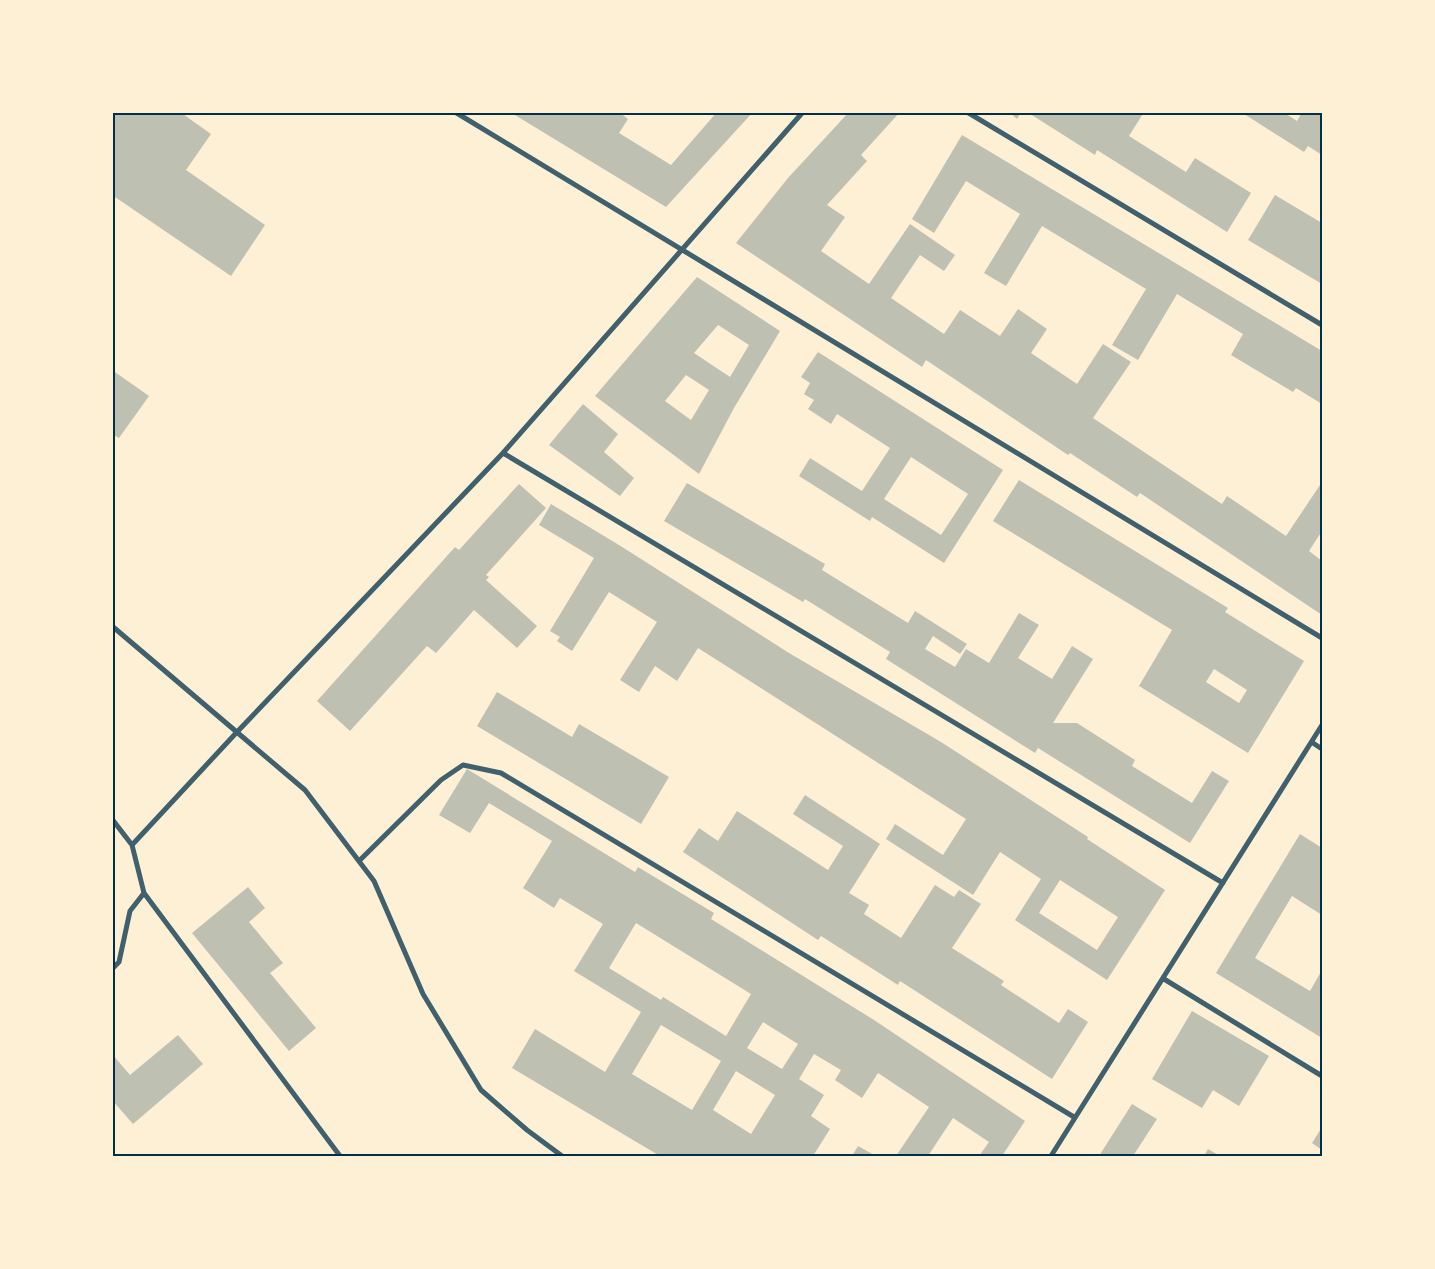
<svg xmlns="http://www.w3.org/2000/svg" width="1435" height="1269" font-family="'DM Sans',sans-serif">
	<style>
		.building { fill: #bec0b2; fill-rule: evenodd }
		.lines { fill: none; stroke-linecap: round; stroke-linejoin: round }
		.minor { stroke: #3f606c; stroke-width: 5 }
		.neatline { fill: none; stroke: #003049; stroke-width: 2 }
	</style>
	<rect width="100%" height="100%" fill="#fdf0d5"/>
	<path class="building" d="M 112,112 L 180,112 L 211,134 L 186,170 L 265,225 L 231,276 L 112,195 Z
		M 510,112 L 619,112 L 628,119 L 619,133 L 671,165 L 717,112 L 753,112 L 666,207 Z
		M 849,112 L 900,112 L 861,155 L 867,161 L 827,205 L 845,217 L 821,251 L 869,284 L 910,224 L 955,255 L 944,271 L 920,255 L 891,298 L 944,334 L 960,310 L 1000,336 L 1018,309 L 1047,329 L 1031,353 L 1077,384 L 1103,344 L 1131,362 L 1093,418 L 1222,504 L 1227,496 L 1286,536 L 1322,482 L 1322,531 L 1309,551 L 1322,561 L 1322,615 L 1140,493 L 1137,497 L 1070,453 L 1068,455 L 926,360 L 922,367 L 736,243 L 788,178 Z
		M 1009,112 L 1021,112 L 1017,119 Z
		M 1027,112 L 1144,112 L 1129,136 L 1186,172 L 1195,158 L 1251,193 L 1227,232 L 1097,150 L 1095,155 Z
		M 1241,112 L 1283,112 L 1297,121 L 1302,112 L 1322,112 L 1322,155 L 1308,146 L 1304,152 Z
		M 962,135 L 1322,351 L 1322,404 L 1296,388 L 1293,392 L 1231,355 L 1243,334 L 1177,294 L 1138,360 L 1112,345 L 1146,289 L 1042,226 L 1006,286 L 984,273 L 1020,214 L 966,181 L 934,233 L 912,219 Z
		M 1275,195 L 1322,223 L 1322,284 L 1248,240 Z
		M 697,277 L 780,331 L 734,408 L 699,474 L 595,396 ZM 718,325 L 749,345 L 730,377 L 694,353 ZM 686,375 L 709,390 L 691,420 L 665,401 Z
		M 818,352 L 1003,470 L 944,563 L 872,517 L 870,521 L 799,476 L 810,458 L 862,491 L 890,448 L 837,414 L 831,424 L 808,409 L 814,400 L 804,394 L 810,383 L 801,377 ZM 911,457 L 968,494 L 941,535 L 884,499 Z
		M 112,370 L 149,396 L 119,438 L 112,434 Z
		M 583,404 L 618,434 L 604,452 L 634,478 L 620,496 L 549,445 Z
		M 1019,480 L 1228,608 L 1225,612 L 1304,661 L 1248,753 L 1139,686 L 1172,630 L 993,521 ZM 1214,669 L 1247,690 L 1239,703 L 1206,682 Z
		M 687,483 L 825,564 L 822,570 L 908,623 L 915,611 L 967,644 L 960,654 L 933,636 L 925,649 L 955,667 L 966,649 L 989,663 L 1019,613 L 1039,625 L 1018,658 L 1052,679 L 1072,646 L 1093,659 L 1053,723 L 1077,723 L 1135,760 L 1132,766 L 1192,803 L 1212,771 L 1229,781 L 1190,843 L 1038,748 L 1035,753 L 886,659 L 890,652 L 805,599 L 803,602 L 664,521 Z
		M 519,484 L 546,508 L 486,575 L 489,577 L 486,580 L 537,626 L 517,648 L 474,610 L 436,653 L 427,646 L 350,731 L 317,701 L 455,547 L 459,550 Z
		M 551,504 L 619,545 L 789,653 L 941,742 L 1088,837 L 1087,839 L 1165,890 L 1107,980 L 1015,920 L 1041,879 L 1000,852 L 973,895 L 886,839 L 895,824 L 943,855 L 966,819 L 698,648 L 677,681 L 655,666 L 639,692 L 620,680 L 657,622 L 609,592 L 572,651 L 557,641 L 560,637 L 550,631 L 594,558 L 539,525 ZM 1060,880 L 1118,917 L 1097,950 L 1039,913 Z
		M 497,692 L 572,737 L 579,724 L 669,777 L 641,824 L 477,726 Z
		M 467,769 L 635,872 L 638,867 L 714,913 L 711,919 L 874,1020 L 1025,1121 L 1002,1156 L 979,1156 L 989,1142 L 953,1118 L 928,1156 L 896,1156 L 929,1107 L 878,1073 L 862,1098 L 835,1080 L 841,1070 L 814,1054 L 799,1079 L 824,1095 L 811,1116 L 830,1129 L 813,1156 L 660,1156 L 512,1068 L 535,1029 L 605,1072 L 641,1012 L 574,971 L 603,924 L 560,898 L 554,908 L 523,888 L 552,841 L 489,803 L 470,833 L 439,815 ZM 636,923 L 751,994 L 726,1036 L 663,997 L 661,1000 L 609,968 ZM 763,1022 L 798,1044 L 782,1069 L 747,1048 ZM 661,1025 L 721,1061 L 692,1110 L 632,1074 ZM 736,1071 L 775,1095 L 751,1134 L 713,1110 Z
		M 805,795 L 880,844 L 849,893 L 869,905 L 864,914 L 901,938 L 935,885 L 954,897 L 959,890 L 981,904 L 952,948 L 1004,981 L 1001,985 L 1059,1023 L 1068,1009 L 1088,1022 L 1052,1079 L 900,981 L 898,985 L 821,936 L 818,940 L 683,852 L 699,828 L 718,841 L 737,811 L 828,870 L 843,846 L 793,814 Z
		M 1300,834 L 1322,848 L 1322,915 L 1292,896 L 1255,958 L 1310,991 L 1322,970 L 1322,1038 L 1216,973 Z
		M 248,887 L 265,908 L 249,922 L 283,963 L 270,973 L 316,1028 L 289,1051 L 192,933 Z
		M 1192,1011 L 1269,1056 L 1239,1106 L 1213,1090 L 1202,1108 L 1152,1079 Z
		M 178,1035 L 203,1064 L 133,1124 L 112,1100 L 112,1054 L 130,1075 Z
		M 1132,1104 L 1157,1119 L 1133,1156 L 1099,1156 Z
		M 1322,1127 L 1322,1150 L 1312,1143 Z
		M 858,1146 L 876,1156 L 852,1156 Z
		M 1208,1149 L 1220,1156 L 1204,1156 Z"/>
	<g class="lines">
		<path class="minor" d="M 455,112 L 1322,638
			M 967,112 L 1322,325
			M 503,453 L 1223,883
			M 112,626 L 305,790 L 374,881 L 423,994 L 481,1090 L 527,1130 L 562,1156
			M 1313,743 L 1322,749
			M 112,819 L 132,845 L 144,893 L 340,1156
			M 132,845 L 237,732 L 503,453 L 803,112
			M 359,861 L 441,780 L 463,765 L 501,773 L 1074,1117
			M 112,969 L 119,962 L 130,911 L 144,893
			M 1164,979 L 1322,1076
			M 1051,1156 L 1322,725"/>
	</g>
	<rect width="1435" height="1269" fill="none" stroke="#fdf0d5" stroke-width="228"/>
	<rect x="114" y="114" width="1207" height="1041" class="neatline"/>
</svg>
